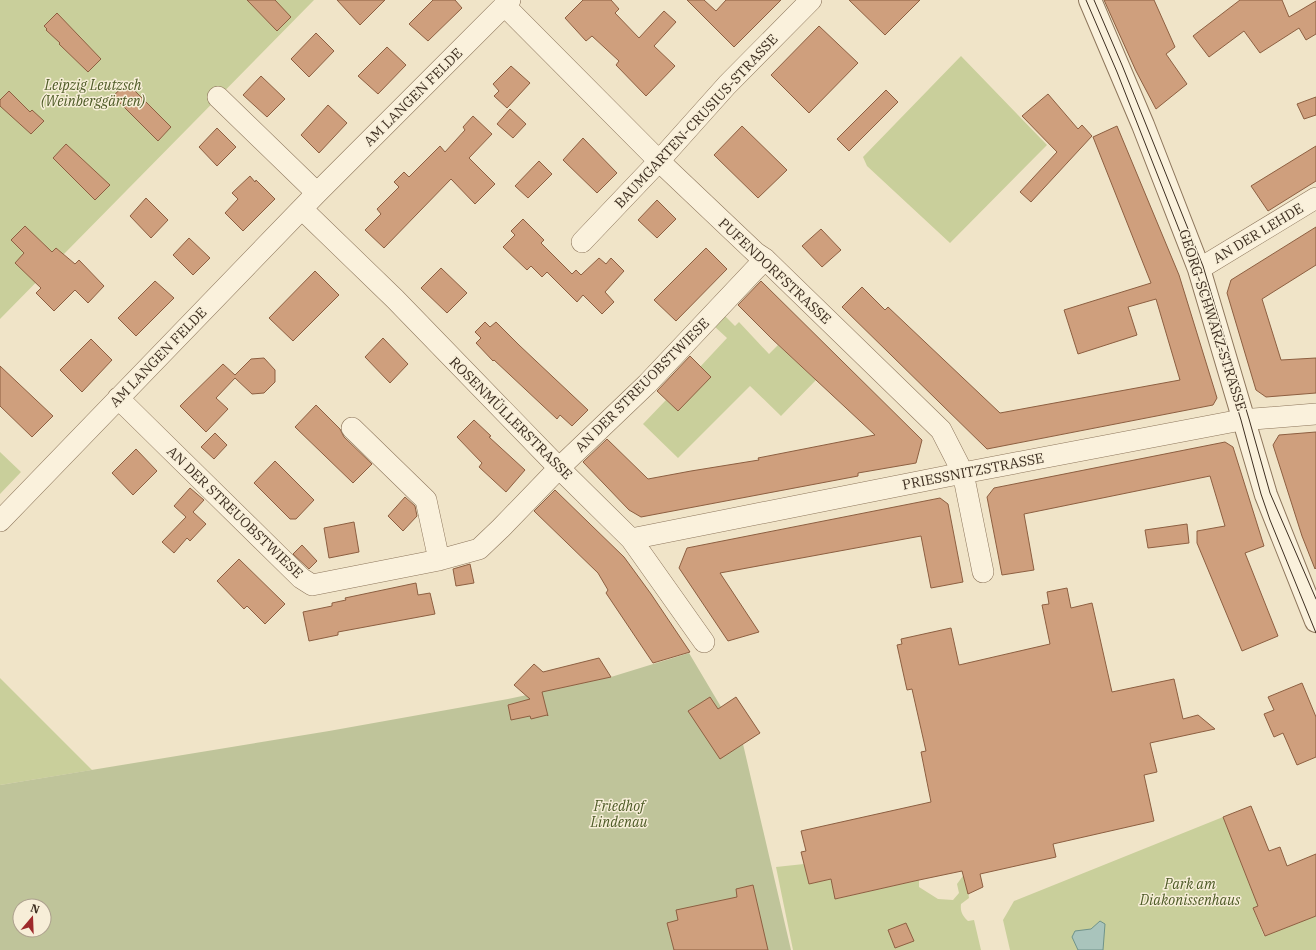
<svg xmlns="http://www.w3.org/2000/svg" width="1316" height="950" font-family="'IBM Plex Serif',serif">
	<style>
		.green { fill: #c9cf9b }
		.cemetery { fill: #bfc49a; fill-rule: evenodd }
		.water { fill: #a9c4bc; stroke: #6f938a }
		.building { fill: #cf9f7d; stroke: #8d5f41 }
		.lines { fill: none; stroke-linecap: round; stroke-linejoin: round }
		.minor-casing { stroke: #8d765c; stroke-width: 22 }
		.tertiary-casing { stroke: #8d765c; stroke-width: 24 }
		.minor { stroke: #faf1dc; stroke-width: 21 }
		.tertiary { stroke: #faf1dc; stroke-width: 22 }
		.tram { stroke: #3d2e20; stroke-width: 1 }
		.labels { text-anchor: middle; stroke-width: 3; stroke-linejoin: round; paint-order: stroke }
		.park-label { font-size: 14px; font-style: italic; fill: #4d5a26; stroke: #f7eed8 }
		.street-label { font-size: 14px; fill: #3d2e20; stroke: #f7eed8 }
	</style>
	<rect width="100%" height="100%" fill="#f0e4c8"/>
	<path class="green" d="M 0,0 L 314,0 L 0,319 Z
		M 961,56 L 1047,145 L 950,243 L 867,166 L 863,157 Z
		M 724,315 L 735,326 L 739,322 L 769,354 L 778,345 L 816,380 L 781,416 L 750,386 L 678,458 L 643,424 L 666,400 L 677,410 L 700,367 L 727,338 L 714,326 Z
		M 0,452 L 21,472 L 0,494 Z
		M 0,678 L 92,770 L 0,785 Z
		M 1223,817 L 1258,906 L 1253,908 L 1264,936 L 1301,922 L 1292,898 L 1312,916 L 1316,917 L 1316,950 L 1010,950 L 1003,920 L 1014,901 Z
		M 804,864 L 809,884 L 831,879 L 836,899 L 919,880 L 919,887 L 938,899 L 953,900 L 959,893 L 957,884 L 965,873 L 969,898 L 961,904 C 960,912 963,916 968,921 L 974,920 L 981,950 L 793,950 L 776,867 Z"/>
	<path class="cemetery" d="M 689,653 L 743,744 L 791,950 L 0,950 L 0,785 L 329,731 L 508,699 L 611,677 ZM 20,906 L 44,906 L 44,930 L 20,930 Z"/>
	<path class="water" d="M 1100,921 L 1105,924 L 1103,950 L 1078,950 L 1072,937 L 1075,931 L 1091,929 Z"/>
	<path class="building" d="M 247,0 L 275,0 L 291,17 L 277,31 Z
		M 337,0 L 385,0 L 360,25 Z
		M 433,0 L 455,0 L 462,8 L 428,41 L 409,24 Z
		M 583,0 L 611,0 L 619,9 L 615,13 L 639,38 L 664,11 L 676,22 L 654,46 L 675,66 L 646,96 L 616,65 L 619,61 L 592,36 L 586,41 L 565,18 Z
		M 687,0 L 704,0 L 716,11 L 726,0 L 781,0 L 734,47 Z
		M 849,0 L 920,0 L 885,35 Z
		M 1104,0 L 1154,0 L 1175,47 L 1166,54 L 1187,84 L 1156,109 L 1136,71 Z
		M 1240,0 L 1282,0 L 1289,17 L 1316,1 L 1316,34 L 1306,40 L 1299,28 L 1260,53 L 1244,31 L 1209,57 L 1193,36 Z
		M 57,13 L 101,59 L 88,72 L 59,44 L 60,43 L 46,30 L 47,29 L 44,26 Z
		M 819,26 L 858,63 L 809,113 L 771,75 Z
		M 316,33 L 334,51 L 309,77 L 291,59 Z
		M 387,47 L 406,65 L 378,94 L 358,76 Z
		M 511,66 L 530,83 L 507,108 L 494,96 L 499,91 L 493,84 Z
		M 261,76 L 285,99 L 267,117 L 243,95 Z
		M 127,83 L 171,127 L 158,141 L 113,96 Z
		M 886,90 L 898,102 L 849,151 L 837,139 Z
		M 9,91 L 30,112 L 32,110 L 44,121 L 31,134 L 0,106 L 0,100 Z
		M 1048,94 L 1078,129 L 1082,125 L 1092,136 L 1031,202 L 1020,192 L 1057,152 L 1022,116 Z
		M 1316,97 L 1316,115 L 1304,119 L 1297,104 Z
		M 328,105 L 347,123 L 319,153 L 301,135 Z
		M 510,109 L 526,124 L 513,138 L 497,124 Z
		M 473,116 L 492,134 L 469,158 L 495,184 L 475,204 L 451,179 L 384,248 L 365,230 L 381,214 L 377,209 L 399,187 L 394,182 L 404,172 L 409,177 L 440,146 L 445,152 L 465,130 L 463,127 Z
		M 742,126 L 787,170 L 758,198 L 714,155 Z
		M 1117,126 L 1179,275 L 1217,398 L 1213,405 L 987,449 L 842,307 L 862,287 L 885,310 L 888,307 L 1000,413 L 1180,380 L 1156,299 L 1128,307 L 1137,335 L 1078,354 L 1064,310 L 1151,283 L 1093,137 Z
		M 217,128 L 236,147 L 217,166 L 199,147 Z
		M 583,138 L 617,173 L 597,193 L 563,160 Z
		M 66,144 L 110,185 L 95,200 L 53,158 Z
		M 1316,146 L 1316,181 L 1268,211 L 1251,186 Z
		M 539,161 L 552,174 L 528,198 L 515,186 Z
		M 250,176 L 255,182 L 256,180 L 275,199 L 243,231 L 225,213 L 238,199 L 232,193 Z
		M 146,198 L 168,220 L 151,238 L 130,216 Z
		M 657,200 L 676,219 L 657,238 L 638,220 Z
		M 523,219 L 544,240 L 541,243 L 572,274 L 576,270 L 581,275 L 599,258 L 606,264 L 611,258 L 624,271 L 605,292 L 614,302 L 602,314 L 583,295 L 577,302 L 547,272 L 542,277 L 531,266 L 527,270 L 503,247 L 515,235 L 511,231 Z
		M 25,226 L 52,252 L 56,248 L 75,264 L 79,260 L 104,286 L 88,303 L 75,290 L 54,311 L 36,293 L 41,288 L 15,263 L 24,253 L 11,240 Z
		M 1316,227 L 1316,265 L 1262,299 L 1281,360 L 1316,358 L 1316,393 L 1266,397 L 1256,390 L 1227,293 L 1231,280 Z
		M 821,229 L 841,250 L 822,267 L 802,246 Z
		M 189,238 L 210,258 L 193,275 L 173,255 Z
		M 706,248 L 727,269 L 676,321 L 654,300 Z
		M 441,268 L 467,293 L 447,313 L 421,288 Z
		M 315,271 L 339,295 L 293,341 L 269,318 Z
		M 155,281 L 174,298 L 136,336 L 118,318 Z
		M 761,281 L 922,440 L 916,463 L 858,473 L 858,476 L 641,517 L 629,510 L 583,462 L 607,439 L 648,479 L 691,471 L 759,460 L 758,458 L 875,435 L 772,339 L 738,305 Z
		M 485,322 L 490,327 L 496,322 L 519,345 L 588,410 L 572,426 L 560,415 L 557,419 L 494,360 L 493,361 L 476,343 L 481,338 L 475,332 Z
		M 383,338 L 408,364 L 390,383 L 365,357 Z
		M 91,339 L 112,360 L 82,392 L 60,370 Z
		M 690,356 L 711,377 L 678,411 L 657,391 Z
		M 264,358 L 275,370 L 275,382 L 264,393 L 252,394 L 235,378 L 216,398 L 228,409 L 206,432 L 180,406 L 223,364 L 235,375 L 251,359 Z
		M 0,366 L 53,416 L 32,437 L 0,406 Z
		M 316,405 L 340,429 L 344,437 L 372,464 L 353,483 L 295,427 Z
		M 474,420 L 491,436 L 489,437 L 525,470 L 506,492 L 479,467 L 482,463 L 457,437 Z
		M 1316,432 L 1316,568 L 1315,569 L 1302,536 L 1273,445 L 1279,435 Z
		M 215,433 L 227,445 L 214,459 L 201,447 Z
		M 1225,442 L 1233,447 L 1264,546 L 1245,553 L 1278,636 L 1242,651 L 1197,543 L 1197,531 L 1225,526 L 1210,476 L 1024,514 L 1034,570 L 1002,575 L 987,497 L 994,488 Z
		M 136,449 L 157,471 L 133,495 L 112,473 Z
		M 275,461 L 314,500 L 296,519 L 290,519 L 254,483 Z
		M 190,488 L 204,500 L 193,512 L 206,524 L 190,541 L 187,538 L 174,553 L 162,542 L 186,517 L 174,506 Z
		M 555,490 L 624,557 L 651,594 L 690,652 L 653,663 L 606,593 L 608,590 L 598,573 L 534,511 Z
		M 405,497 L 415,506 L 417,516 L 403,531 L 388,516 Z
		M 940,498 L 948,504 L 963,582 L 931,588 L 921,536 L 720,573 L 759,632 L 728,641 L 679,568 L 687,548 Z
		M 354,522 L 359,552 L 329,558 L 324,528 Z
		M 1187,524 L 1189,543 L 1148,548 L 1145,530 Z
		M 302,545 L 317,561 L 309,569 L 293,554 Z
		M 239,559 L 285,604 L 265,624 L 247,606 L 244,609 L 217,581 Z
		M 470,564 L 474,583 L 456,586 L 453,569 Z
		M 416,583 L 418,595 L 430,593 L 435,614 L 338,632 L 338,635 L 309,641 L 303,612 L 332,606 L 332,603 L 346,600 L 345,598 Z
		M 1067,588 L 1071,608 L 1092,603 L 1112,692 L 1174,679 L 1183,719 L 1198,715 L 1215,729 L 1150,743 L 1157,772 L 1144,775 L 1154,821 L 1053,844 L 1056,857 L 980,874 L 983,887 L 968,894 L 962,871 L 919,880 L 835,899 L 831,879 L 809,884 L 801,852 L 806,851 L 801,831 L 931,802 L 921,752 L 926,751 L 912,689 L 907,690 L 897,645 L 902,644 L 901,639 L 951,628 L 959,665 L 1050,644 L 1042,605 L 1049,604 L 1047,592 Z
		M 599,658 L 611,677 L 542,692 L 548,716 L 547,715 L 531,719 L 530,716 L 511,720 L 508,705 L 530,699 L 514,685 L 534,664 L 543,672 Z
		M 1302,683 L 1316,717 L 1316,757 L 1297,765 L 1283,733 L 1274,737 L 1264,714 L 1274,710 L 1268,697 Z
		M 710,697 L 718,709 L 736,697 L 760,733 L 720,759 L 688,711 Z
		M 1251,806 L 1269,851 L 1280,847 L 1287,866 L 1316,854 L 1316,916 L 1265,936 L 1253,908 L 1258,906 L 1223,817 Z
		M 753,885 L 768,950 L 674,950 L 667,923 L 678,920 L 676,910 L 737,897 L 736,889 Z
		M 906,923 L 914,941 L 895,948 L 888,930 Z"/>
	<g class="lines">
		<defs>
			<path id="minor" d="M 504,5 L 659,161 L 756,253 L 765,259 L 941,430 L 963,473 L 983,572
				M 218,97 L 317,193
				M 302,209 L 395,299 L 559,468 L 631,539 L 704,642
				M 582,242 L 659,161 L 727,85 L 811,0
				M 1199,269 L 1316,198
				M 118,398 L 301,578 L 312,585 L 439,560 L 479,549 L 501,528 L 559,468 L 647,384 L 765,259
				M 352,428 L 426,500 L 439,560
				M 0,521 L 317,193 L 510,0
				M 631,539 L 963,473 L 1241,420 L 1316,414"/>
			<path id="tertiary" d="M 1090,0 L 1143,125 L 1199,269 L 1266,495 L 1316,621"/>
		</defs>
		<use href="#minor" class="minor-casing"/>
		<use href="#tertiary" class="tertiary-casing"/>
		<use href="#minor" class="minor"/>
		<use href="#tertiary" class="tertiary"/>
		<path class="tram" d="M 1086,0 L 1117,72 L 1195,270 L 1241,420 L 1261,494 L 1270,520 L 1316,633
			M 1094,0 L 1122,65 L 1203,266 L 1249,419 L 1270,493 L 1316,599"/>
	</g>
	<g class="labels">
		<g class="park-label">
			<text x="93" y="90">Leipzig Leutzsch<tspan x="93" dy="16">(Weinberggärten)</tspan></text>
			<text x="619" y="811">Friedhof<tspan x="619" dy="16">Lindenau</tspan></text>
			<text x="1190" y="889">Park am<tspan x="1190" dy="16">Diakonissenhaus</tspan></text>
		</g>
		<g class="street-label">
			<text transform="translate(413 97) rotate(-45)" y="5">AM LANGEN FELDE</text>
			<text transform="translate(696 121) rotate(-47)" y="5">BAUMGARTEN-CRUSIUS-STRASSE</text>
			<text transform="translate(1258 233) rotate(-31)" y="5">AN DER LEHDE</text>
			<text transform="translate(775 271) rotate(43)" y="5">PUFENDORFSTRASSE</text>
			<text transform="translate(1213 320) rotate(72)" y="5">GEORG-SCHWARZ-STRASSE</text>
			<text transform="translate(158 357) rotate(-46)" y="5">AM LANGEN FELDE</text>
			<text transform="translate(642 385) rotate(-45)" y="5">AN DER STREUOBSTWIESE</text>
			<text transform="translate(511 418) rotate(45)" y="5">ROSENMÜLLERSTRASSE</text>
			<text transform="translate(973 471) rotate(-11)" y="5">PRIESSNITZSTRASSE</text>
			<text transform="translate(235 512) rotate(44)" y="5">AN DER STREUOBSTWIESE</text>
		</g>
	</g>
	<g transform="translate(32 918) rotate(19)"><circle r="19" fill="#f7eed8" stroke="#ada18e"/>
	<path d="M0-3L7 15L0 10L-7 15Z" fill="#9e2a2b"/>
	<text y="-6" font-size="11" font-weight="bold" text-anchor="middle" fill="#3d2e20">N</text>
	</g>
</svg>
